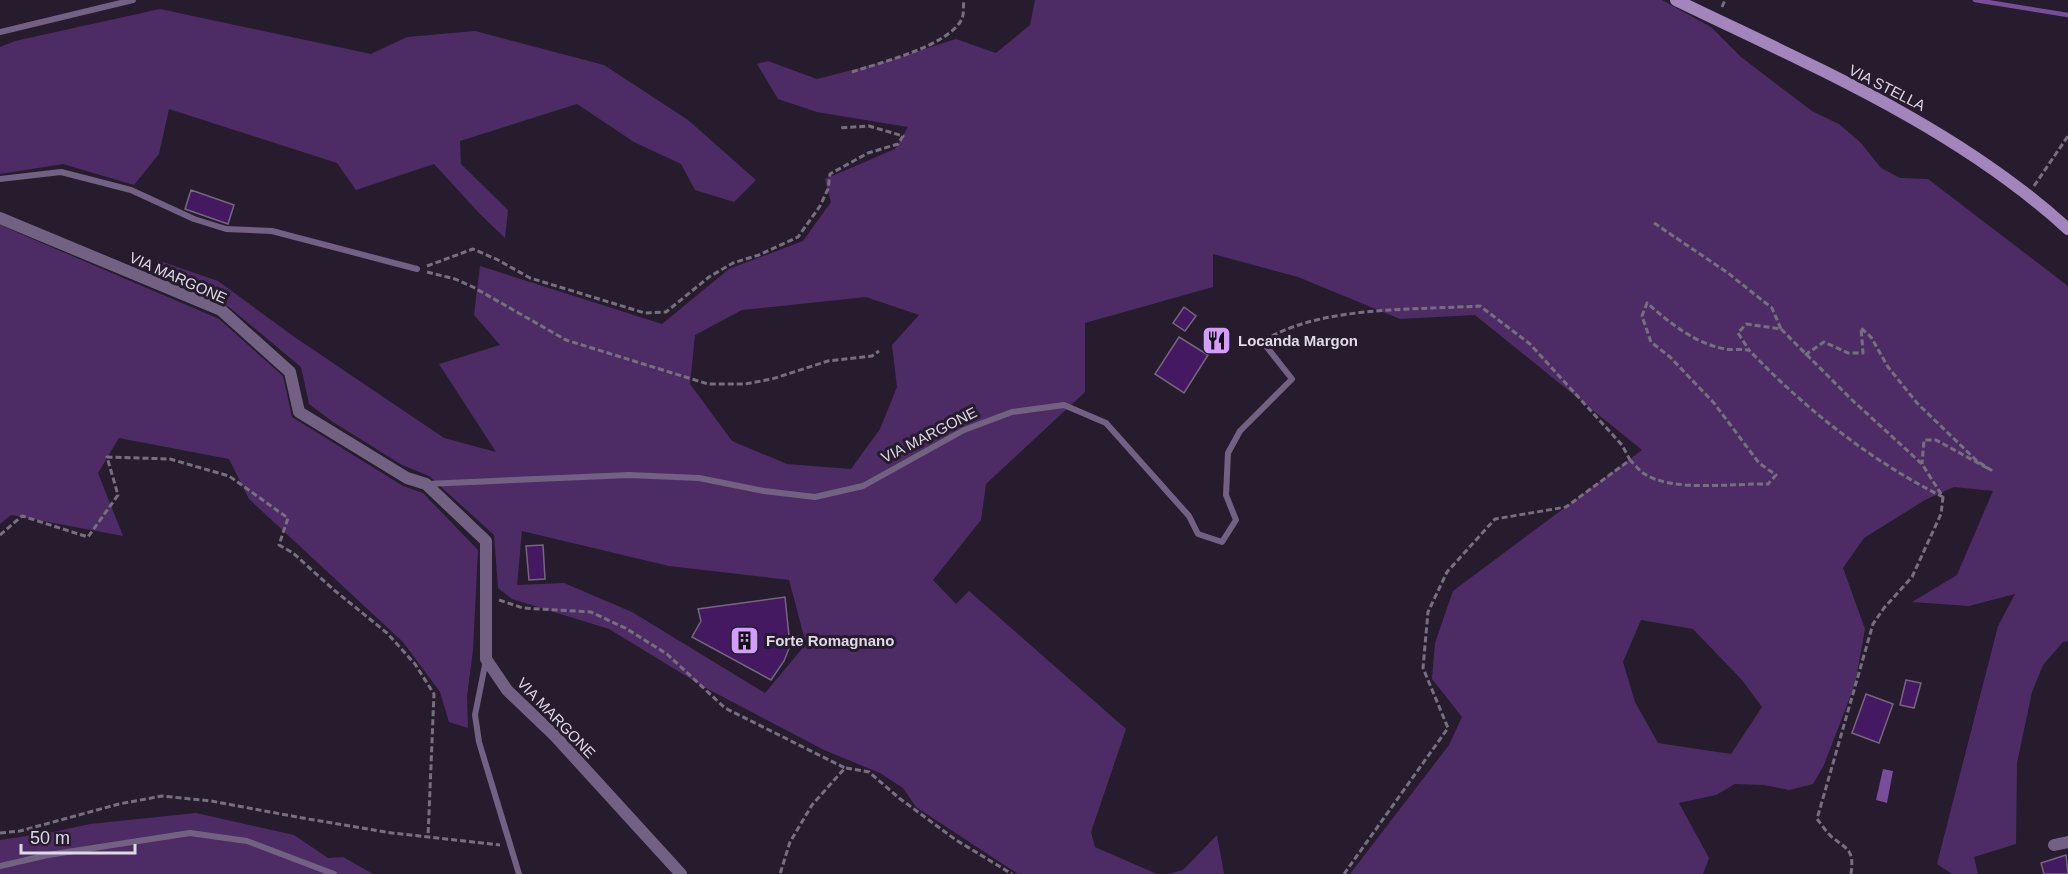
<svg xmlns="http://www.w3.org/2000/svg" width="2068" height="874" font-family="Arial,sans-serif">
	<style>
		.green { fill: #4d2c65; fill-rule: evenodd }
		.water { fill: #784d99 }
		.lines { fill: none; stroke-linecap: round; stroke-linejoin: round }
		.stream { stroke: #784d99; stroke-width: 4.5 }
		.building { fill: #451862; stroke: #72677c; stroke-width: 1.5 }
		.path { stroke: #776f7f; stroke-width: 3; stroke-dasharray: 6 3; stroke-linecap: butt }
		.lane { stroke: #736183; stroke-width: 6 }
		.street { stroke: #736183; stroke-width: 12 }
		.secondary { stroke: #a285bb; stroke-width: 12 }
		.labels { text-anchor: middle; stroke-width: 6; stroke-linejoin: round; paint-order: stroke }
		.street-label { font-size: 15px; fill: #dfd8e5; stroke: #261c2e }
		.poi-label { font-size: 15px; font-weight: bold; fill: #dfd8e5; stroke: #261c2e; text-anchor: start }
	</style>
	<rect width="100%" height="100%" fill="#261c2e"/>
	<path class="green" d="M 1035,0 L 1662,0 L 1711,27 L 1741,57 L 1812,111 L 1839,124 L 1861,143 L 1881,168 L 1900,178 L 1928,179 L 2064,283 L 2068,286 L 2068,641 L 2063,642 L 2043,665 L 2032,692 L 2017,763 L 2016,844 L 1974,857 L 1978,874 L 1952,874 L 1937,864 L 1998,626 L 2015,594 L 1969,606 L 1912,602 L 1957,575 L 1993,491 L 1954,487 L 1925,500 L 1864,538 L 1843,568 L 1865,629 L 1855,684 L 1824,765 L 1813,784 L 1789,790 L 1764,785 L 1735,784 L 1716,795 L 1679,803 L 1709,858 L 1703,874 L 1350,874 L 1449,745 L 1462,717 L 1432,679 L 1435,643 L 1453,591 L 1642,450 L 1475,315 L 1400,319 L 1298,277 L 1213,254 L 1213,287 L 1085,323 L 1085,392 L 986,484 L 981,520 L 933,580 L 956,604 L 969,591 L 1126,729 L 1091,832 L 1095,847 L 1157,874 L 1018,874 L 916,807 L 903,788 L 880,773 L 824,750 L 704,687 L 609,629 L 512,599 L 498,588 L 494,535 L 429,476 L 402,465 L 333,422 L 309,404 L 301,367 L 229,307 L 154,272 L 157,260 L 218,281 L 293,336 L 444,438 L 496,452 L 439,364 L 500,345 L 474,315 L 480,266 L 662,324 L 729,269 L 803,241 L 831,202 L 825,179 L 895,149 L 908,127 L 817,112 L 778,99 L 757,64 L 768,61 L 817,79 L 887,61 L 956,39 L 996,53 L 1030,25 ZM 866,297 L 919,315 L 892,345 L 897,387 L 880,429 L 851,469 L 787,464 L 732,441 L 690,384 L 695,335 L 742,310 ZM 522,531 L 669,566 L 789,580 L 806,644 L 765,693 L 632,612 L 564,583 L 517,585 ZM 1641,620 L 1693,629 L 1742,680 L 1762,707 L 1731,754 L 1658,743 L 1635,702 L 1623,662 Z
		M 160,9 L 371,54 L 407,37 L 475,31 L 604,65 L 688,120 L 756,180 L 734,202 L 695,190 L 681,164 L 634,142 L 577,104 L 460,141 L 461,164 L 508,210 L 505,238 L 480,214 L 434,164 L 356,190 L 337,163 L 169,109 L 159,154 L 134,185 L 63,164 L 0,174 L 0,47 L 15,41 Z
		M 0,225 L 219,319 L 283,376 L 292,417 L 403,486 L 423,493 L 478,550 L 473,650 L 467,696 L 468,728 L 449,722 L 440,692 L 403,642 L 249,499 L 229,459 L 119,438 L 98,473 L 123,536 L 11,515 L 0,524 Z
		M 196,813 L 294,835 L 328,858 L 343,857 L 373,874 L 0,874 L 0,840 L 53,832 L 90,824 Z
		M 1217,835 L 1224,874 L 1168,874 L 1183,870 Z"/>
	<path class="water" d="M 1883,769 L 1893,771 L 1887,803 L 1876,800 Z"/>
	<g class="lines">
		<path class="stream" d="M 1975,0 L 2068,15"/>
	</g>
	<path class="building" d="M 191,190 L 234,205 L 228,224 L 185,209 Z
		M 1184,307 L 1196,316 L 1185,331 L 1173,323 Z
		M 1179,337 L 1208,355 L 1184,393 L 1155,374 Z
		M 543,545 L 545,579 L 529,580 L 526,546 Z
		M 785,597 L 790,646 L 784,661 L 771,680 L 692,637 L 701,621 L 698,609 Z
		M 1906,680 L 1921,683 L 1914,708 L 1900,705 Z
		M 1866,694 L 1893,704 L 1879,743 L 1852,733 Z
		M 2066,855 L 2068,874 L 2044,874 L 2041,863 Z"/>
	<g class="lines">
		<path class="path" d="M 1722,7 L 1725,0
			M 852,72 C 881,62 947,47 962,19 C 964,14 963,6 964,0
			M 2034,186 L 2068,136
			M 1654,223 L 1728,273 L 1753,293 L 1772,308 L 1781,329 L 1746,324 L 1738,333 L 1749,350
			M 427,266 L 473,249 L 498,260 L 530,278 L 645,313 L 666,312 L 709,277 L 733,263 L 759,255 L 798,237 L 820,206 L 828,189 L 830,174 L 868,153 L 898,144 L 903,136 L 869,126 L 839,128
			M 427,272 L 455,279 L 473,287 L 566,340 L 708,384 L 745,384 L 772,379 L 828,361 L 872,356 L 879,351
			M 1781,329 L 1851,399 L 1922,464 L 1943,497 L 1941,514 L 1912,577 L 1884,608 L 1873,624 L 1817,819 C 1822,825 1827,833 1833,838 C 1849,850 1854,851 1851,874
			M 1272,336 C 1329,306 1416,310 1480,306 L 1530,344 L 1622,445 L 1630,460
			M 1805,355 L 1824,342 L 1848,353 L 1863,353 L 1861,328 L 1871,337 L 1888,367 L 1917,403 L 1977,461 L 1991,470 L 1936,440 L 1924,440 L 1922,464
			M 0,535 L 22,516 L 88,537 L 118,495 L 107,457 L 170,459 L 229,476 L 288,518 L 279,545 L 293,553 L 334,590 L 387,633 L 415,664 L 434,694 L 428,837
			M 499,600 L 523,608 L 591,612 L 627,629 L 667,654 L 725,708 L 845,768 L 812,805 L 790,842 L 780,874
			M 846,768 L 869,772 L 899,798 L 956,840 L 1012,874
			M 0,833 L 20,831 L 119,804 L 162,796 L 211,801 L 308,819 L 392,833 L 500,845
			M 1344,874 L 1448,728 L 1423,668 L 1428,612 L 1447,572 L 1495,519 L 1566,507 L 1630,460 C 1634,464 1639,470 1643,473 C 1672,493 1734,483 1768,484 L 1776,475 L 1759,463 L 1714,403 L 1670,357 L 1651,342 L 1642,316 L 1647,303 C 1670,323 1694,343 1725,349 C 1732,350 1741,349 1749,350 C 1804,408 1871,461 1943,497"/>
		<path class="lane" d="M 0,32 L 133,0
			M 0,179 L 61,172 L 131,190 L 194,219 L 226,229 L 272,231 L 417,269
			M 426,484 L 629,475 L 699,478 L 764,491 L 815,497 L 863,486 L 964,430 L 1012,412 L 1064,405 L 1106,423 L 1189,516 L 1198,534 L 1222,542 L 1236,520 L 1226,495 L 1228,453 L 1240,431 L 1292,379 L 1262,341
			M 486,660 L 475,715 L 479,742 L 519,874
			M 0,866 L 48,855 L 190,833 L 247,841 L 334,874"/>
		<path class="street" d="M 0,218 L 221,310 L 290,372 L 299,412 L 407,478 L 426,484 L 486,541 L 486,659 L 507,690 L 555,736 L 681,874
			M 2054,845 L 2068,842"/>
		<path class="secondary" d="M 1676,0 C 1812,66 1955,126 2068,229"/>
	</g>
	<defs>
		<symbol id="restaurant-square" viewBox="-11 -11 22 22"><rect x="-9" y="-9" width="18" height="18" rx="4" fill="#d29dfd" stroke="#261c2e"/><path d="M-5-6h1v4h1v-4h1v4h1v-4h1v5L-1.5 .5V6h-2V.5L-5-1ZM5-6V6H3V1.5H1.5Q1.5-4 5-6Z" fill="#111"/></symbol>
		<symbol id="building-square" viewBox="-11 -11 22 22"><rect x="-9" y="-9" width="18" height="18" rx="4" fill="#d29dfd" stroke="#261c2e"/><path d="M-4-6H4V6H1V3H-1V6H-4ZM-2.5-4.3h1.7v1.8h-1.7ZM.8-4.3h1.7v1.8H.8ZM-2.5-1h1.7V.8h-1.7ZM.8-1h1.7V.8H.8Z" fill="#111"/></symbol>
	</defs>
	<g fill-rule="evenodd">
		<use href="#restaurant-square" x="1200" y="324" width="33" height="33"/>
		<use href="#building-square" x="728" y="624" width="33" height="33"/>
	</g>
	<g class="labels">
		<g class="street-label">
			<text transform="translate(1887 88) rotate(27)" y="5">VIA STELLA</text>
			<text transform="translate(178 278) rotate(24)" y="5">VIA MARGONE</text>
			<text transform="translate(929 435) rotate(-27)" y="5">VIA MARGONE</text>
			<text transform="translate(556 718) rotate(46)" y="5">VIA MARGONE</text>
		</g>
		<g class="poi-label">
			<text x="1238" y="346">Locanda Margon</text>
			<text x="766" y="646">Forte Romagnano</text>
		</g>
	</g>
	<path d="M21 844v9h114v-9" fill="none" stroke="#dfd8e5" stroke-width="3"/>
	<text x="30" y="844" font-size="18" fill="#dfd8e5" stroke="#261c2e" stroke-width="4.5" paint-order="stroke">50 m</text>
</svg>
